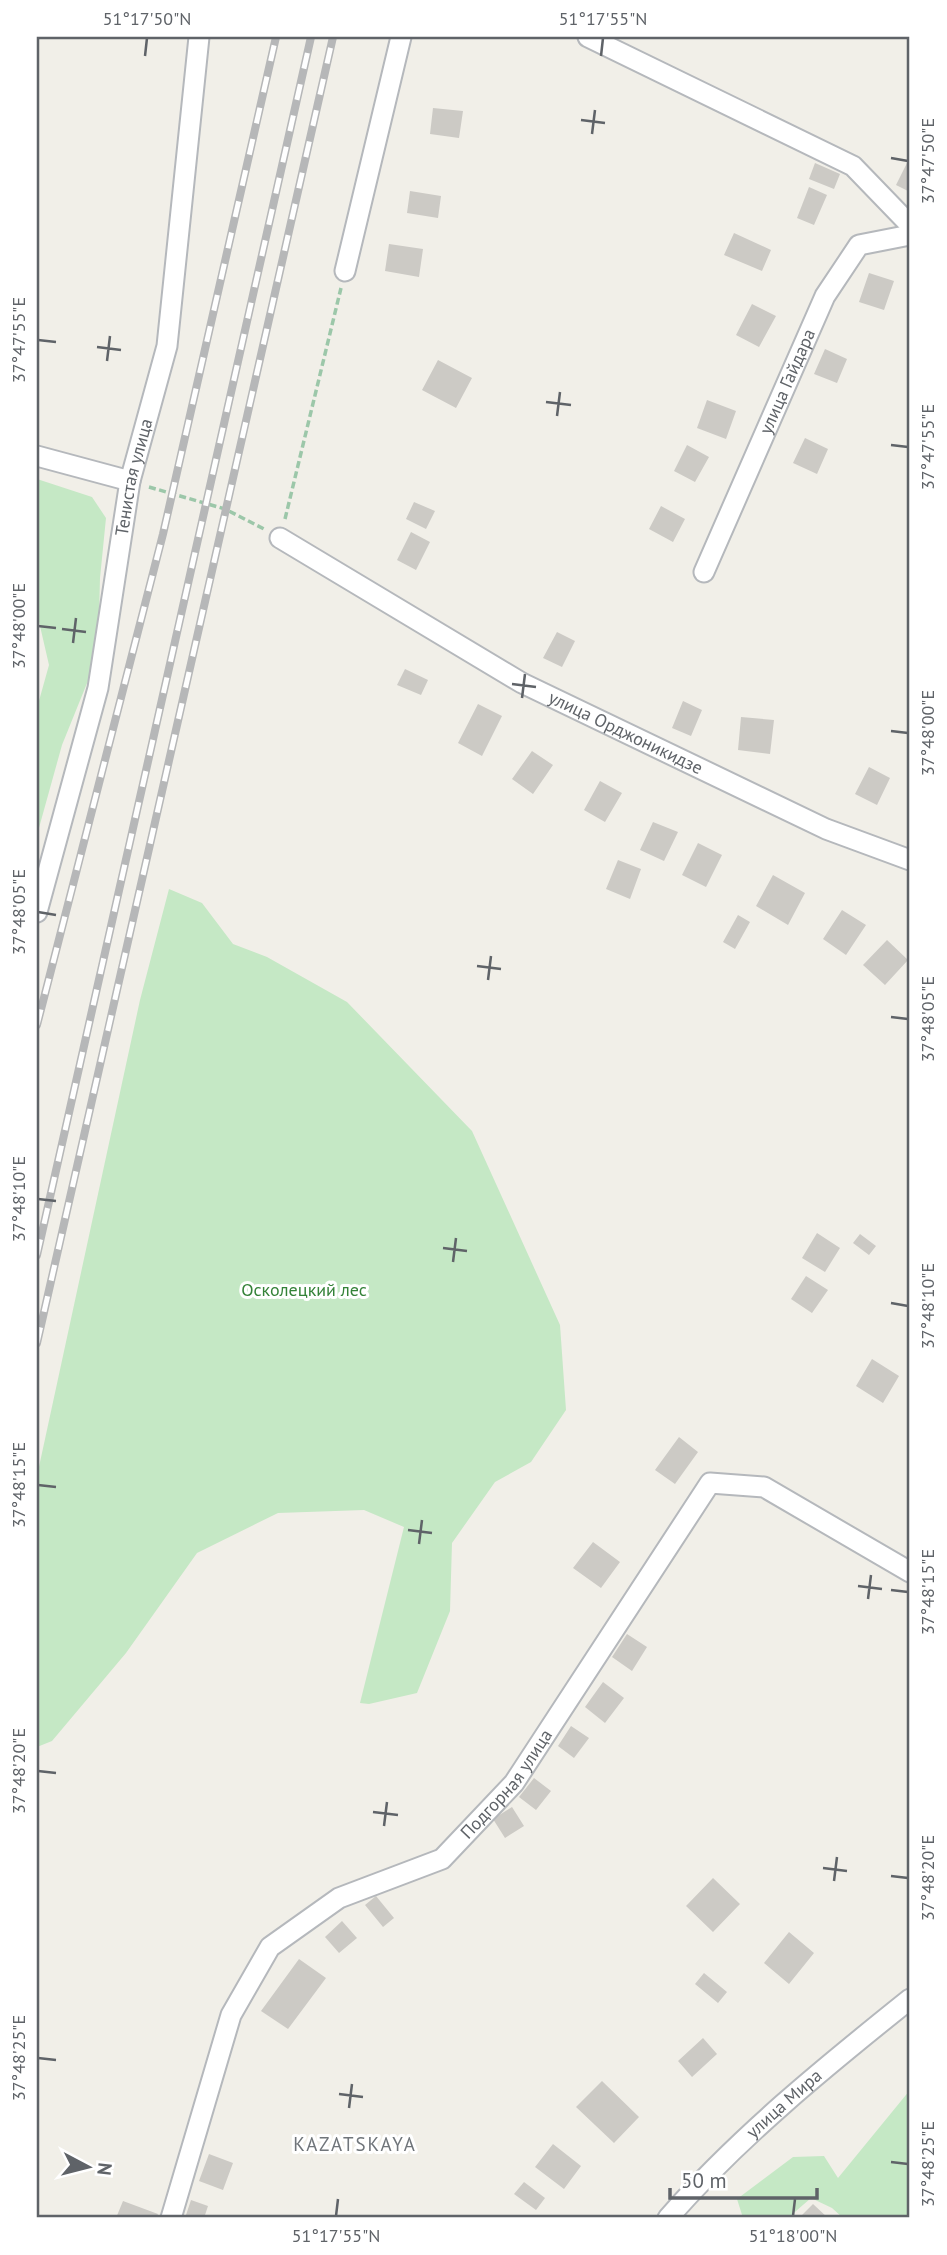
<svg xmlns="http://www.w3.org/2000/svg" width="947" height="2255" font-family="'PT Sans',sans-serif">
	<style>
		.green { fill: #c5e8c5 }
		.building { fill: #cccac5 }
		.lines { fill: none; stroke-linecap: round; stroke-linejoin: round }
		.minor-casing { stroke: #b5b8bc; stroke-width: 23 }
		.path { stroke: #9cc7a9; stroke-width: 3.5; stroke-dasharray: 7 3.5; stroke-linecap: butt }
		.minor { stroke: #fff; stroke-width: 19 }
		.rail-casing { stroke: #b6b7b8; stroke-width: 8 }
		.rail { stroke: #fff; stroke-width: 5; stroke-dasharray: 16; stroke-linecap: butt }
		.ticks { fill: none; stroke: #5f6368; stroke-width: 2.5 }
		.labels { text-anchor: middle; stroke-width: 6; stroke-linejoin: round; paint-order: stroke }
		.street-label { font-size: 18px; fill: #5f6368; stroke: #fff }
		.park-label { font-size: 18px; fill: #348238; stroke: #fff }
		.neighbourhood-label { font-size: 19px; letter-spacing: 2px; fill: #70757a; stroke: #fff }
		.neatline { fill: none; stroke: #5f6368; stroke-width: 2.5 }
		.ticks-label { font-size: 18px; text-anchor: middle; fill: #5f6368 }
	</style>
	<rect width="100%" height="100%" fill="#f1efe8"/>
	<path class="green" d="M 37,479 L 92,497 L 106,518 L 100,578 L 98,656 L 62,745 L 37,835 L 37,708 L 49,665 L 37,613 Z
		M 169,889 L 202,903 L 233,944 L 267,957 L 347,1002 L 472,1131 L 560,1325 L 566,1410 L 531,1462 L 495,1482 L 452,1543 L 450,1611 L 417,1693 L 369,1704 L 360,1703 L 404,1527 L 364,1510 L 278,1513 L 197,1553 L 126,1653 L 52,1741 L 37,1747 L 37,1476 L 140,1000 Z
		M 910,2090 L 910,2218 L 843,2218 L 832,2208 L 811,2198 L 788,2218 L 743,2218 L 737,2199 L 793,2157 L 824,2156 L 838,2178 Z"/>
	<path class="building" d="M 433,108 L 463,111 L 459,138 L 430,134 Z
		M 908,161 L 910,162 L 910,192 L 896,185 Z
		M 815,163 L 840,174 L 834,189 L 809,179 Z
		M 809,187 L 827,195 L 814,225 L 797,218 Z
		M 410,191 L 441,196 L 438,218 L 407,213 Z
		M 734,233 L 771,250 L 762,271 L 724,255 Z
		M 389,244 L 423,249 L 419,277 L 385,271 Z
		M 869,273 L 894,281 L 884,310 L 859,302 Z
		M 752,304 L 776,316 L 759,347 L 736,335 Z
		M 825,349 L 847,359 L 837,383 L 814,374 Z
		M 438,360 L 472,378 L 456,408 L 422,390 Z
		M 707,400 L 736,411 L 726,439 L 697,428 Z
		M 805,438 L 828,449 L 817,474 L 793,463 Z
		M 687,445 L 709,457 L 695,482 L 674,471 Z
		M 414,502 L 435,511 L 426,529 L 406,519 Z
		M 661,506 L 685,519 L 673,542 L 649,529 Z
		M 411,532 L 430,542 L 416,570 L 397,560 Z
		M 557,632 L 575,641 L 562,667 L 543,658 Z
		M 405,669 L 428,680 L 421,695 L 397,685 Z
		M 683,701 L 702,710 L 691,736 L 672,728 Z
		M 478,704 L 502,716 L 482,756 L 458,743 Z
		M 741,717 L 774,720 L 770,754 L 738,750 Z
		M 532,751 L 553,765 L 533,794 L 512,779 Z
		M 869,767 L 890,778 L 877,805 L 855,794 Z
		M 600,781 L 622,793 L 605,822 L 584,810 Z
		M 653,822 L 678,832 L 664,861 L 640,850 Z
		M 698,843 L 722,855 L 706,887 L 682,875 Z
		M 618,860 L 641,869 L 630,899 L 606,889 Z
		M 773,875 L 805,893 L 788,925 L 756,906 Z
		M 842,910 L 866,925 L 846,955 L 823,939 Z
		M 738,915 L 750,922 L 735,949 L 723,942 Z
		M 887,940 L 908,960 L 885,985 L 863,965 Z
		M 817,1233 L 840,1248 L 825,1272 L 802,1258 Z
		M 860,1234 L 876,1246 L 869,1255 L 853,1243 Z
		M 806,1276 L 828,1290 L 812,1313 L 791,1299 Z
		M 872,1359 L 899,1376 L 883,1403 L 856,1386 Z
		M 679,1437 L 698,1452 L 675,1484 L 655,1470 Z
		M 593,1542 L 620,1562 L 601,1588 L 573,1568 Z
		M 627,1634 L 647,1647 L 632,1671 L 612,1657 Z
		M 603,1682 L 624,1698 L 605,1723 L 585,1707 Z
		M 571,1726 L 589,1738 L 574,1758 L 558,1746 Z
		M 534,1778 L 551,1791 L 536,1810 L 519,1797 Z
		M 512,1807 L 524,1826 L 505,1838 L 493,1819 Z
		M 713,1878 L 740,1904 L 713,1932 L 686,1906 Z
		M 376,1896 L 394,1918 L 383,1927 L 365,1905 Z
		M 342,1921 L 357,1938 L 339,1953 L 325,1937 Z
		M 789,1932 L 814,1953 L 789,1984 L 764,1963 Z
		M 299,1959 L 326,1978 L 288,2029 L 261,2011 Z
		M 704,1973 L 727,1992 L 718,2003 L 695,1984 Z
		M 703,2038 L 717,2054 L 692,2077 L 678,2061 Z
		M 602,2081 L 639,2117 L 614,2143 L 576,2107 Z
		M 553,2144 L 581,2166 L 564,2189 L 535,2167 Z
		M 209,2154 L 233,2163 L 223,2190 L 199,2181 Z
		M 524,2182 L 545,2198 L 536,2210 L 514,2194 Z
		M 191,2200 L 208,2206 L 204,2218 L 185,2218 Z
		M 123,2201 L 158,2214 L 156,2218 L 116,2218 Z
		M 813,2204 L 828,2218 L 799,2218 Z"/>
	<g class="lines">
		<defs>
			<g id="minor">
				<path d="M 588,37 L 853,166 L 910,225"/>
				<path d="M 345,271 L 401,37"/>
				<path d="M 37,456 L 130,481"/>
				<path id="s1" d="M 280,538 L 522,683 L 826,829 L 910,860"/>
				<path id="s2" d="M 704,572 L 825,296 L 859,245 L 910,235"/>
				<path id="s3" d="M 37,912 L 98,688 L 130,481 L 167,346 L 199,37"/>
				<path id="s4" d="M 171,2218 L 231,2015 L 270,1947 L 339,1898 L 442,1859 L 514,1783 L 710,1483 L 764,1487 L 910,1572"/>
				<path id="s5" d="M 668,2218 C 740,2136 825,2067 910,1999"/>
			</g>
		</defs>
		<use href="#minor" class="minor-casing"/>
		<path class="path" d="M 149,487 L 225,509 L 266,530
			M 285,519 L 341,288"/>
		<use href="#minor" class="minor"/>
		<defs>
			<path id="rail" d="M 37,1025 L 163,534 L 276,37
				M 37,1255 L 311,37
				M 37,1343 L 333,37"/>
		</defs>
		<use href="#rail" class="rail-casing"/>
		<use href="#rail" class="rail"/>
	</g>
	<path class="ticks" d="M 145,56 L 147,38M 601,56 L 603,38M 581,120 L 605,123M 592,134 L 595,110M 891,158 L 908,161M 38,340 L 56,342M 97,347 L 121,350M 107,361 L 110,336M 546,402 L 571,405M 557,416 L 560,392M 891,445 L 908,447M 38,626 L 56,628M 62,629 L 86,632M 73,643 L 76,618M 512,684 L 536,687M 522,698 L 525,674M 891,731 L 908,733M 38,912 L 56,915M 477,966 L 501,969M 488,980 L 491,956M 891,1017 L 908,1019M 38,1199 L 56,1201M 443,1248 L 467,1251M 453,1262 L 456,1238M 891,1303 L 908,1306M 38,1485 L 56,1487M 408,1530 L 432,1533M 419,1544 L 422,1520M 858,1586 L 882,1589M 891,1590 L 908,1592M 868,1599 L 871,1575M 38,1771 L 56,1773M 373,1812 L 398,1815M 384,1826 L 387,1802M 823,1868 L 847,1871M 891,1876 L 908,1878M 834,1881 L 837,1857M 38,2058 L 56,2060M 339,2094 L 363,2097M 349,2108 L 352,2084M 891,2162 L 908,2164M 336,2216 L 338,2199M 793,2216 L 795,2199"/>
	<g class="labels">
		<g class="street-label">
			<text dy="6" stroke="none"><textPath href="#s2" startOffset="208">улица Гайдара</textPath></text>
			<text dy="6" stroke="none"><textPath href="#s3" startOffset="446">Тенистая улица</textPath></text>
			<text dy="6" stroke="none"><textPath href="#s1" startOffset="397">улица Орджоникидзе</textPath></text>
			<text dy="6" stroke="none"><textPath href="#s4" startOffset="584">Подгорная улица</textPath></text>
			<text dy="6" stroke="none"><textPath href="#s5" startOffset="163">улица Мира</textPath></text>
		</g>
		<g class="park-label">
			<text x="304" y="1296">Осколецкий лес</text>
		</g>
		<g class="neighbourhood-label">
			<text x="355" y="2151">KAZATSKAYA</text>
		</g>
	</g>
	<rect width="947" height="2255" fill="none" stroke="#ffffff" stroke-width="77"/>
	<g transform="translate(88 2167) rotate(97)" stroke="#ffffff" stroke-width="5" paint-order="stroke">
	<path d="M0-5L12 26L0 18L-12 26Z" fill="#5f6368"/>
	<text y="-10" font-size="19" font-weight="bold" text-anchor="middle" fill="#5f6368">N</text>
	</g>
	<path d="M670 2188v10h147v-10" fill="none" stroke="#5f6368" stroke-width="3.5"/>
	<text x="681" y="2188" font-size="21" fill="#5f6368" stroke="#ffffff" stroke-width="5" paint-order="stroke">50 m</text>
	<rect x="38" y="38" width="870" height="2178" class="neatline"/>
	<g class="ticks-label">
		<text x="147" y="25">51°17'50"N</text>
		<text x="603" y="25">51°17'55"N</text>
		<text transform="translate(928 161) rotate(-90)" y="6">37°47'50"E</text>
		<text transform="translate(19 340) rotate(-90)" y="6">37°47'55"E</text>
		<text transform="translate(928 447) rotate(-90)" y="6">37°47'55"E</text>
		<text transform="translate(19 626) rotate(-90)" y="6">37°48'00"E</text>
		<text transform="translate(928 733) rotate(-90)" y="6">37°48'00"E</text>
		<text transform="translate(19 912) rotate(-90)" y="6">37°48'05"E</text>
		<text transform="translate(928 1019) rotate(-90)" y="6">37°48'05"E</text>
		<text transform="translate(19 1199) rotate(-90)" y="6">37°48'10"E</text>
		<text transform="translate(928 1306) rotate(-90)" y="6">37°48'10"E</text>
		<text transform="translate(19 1485) rotate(-90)" y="6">37°48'15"E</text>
		<text transform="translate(928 1592) rotate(-90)" y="6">37°48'15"E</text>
		<text transform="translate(19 1771) rotate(-90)" y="6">37°48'20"E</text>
		<text transform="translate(928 1878) rotate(-90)" y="6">37°48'20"E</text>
		<text transform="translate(19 2058) rotate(-90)" y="6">37°48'25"E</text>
		<text transform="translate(928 2164) rotate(-90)" y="6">37°48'25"E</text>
		<text x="336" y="2242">51°17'55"N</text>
		<text x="793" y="2242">51°18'00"N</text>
	</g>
</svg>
